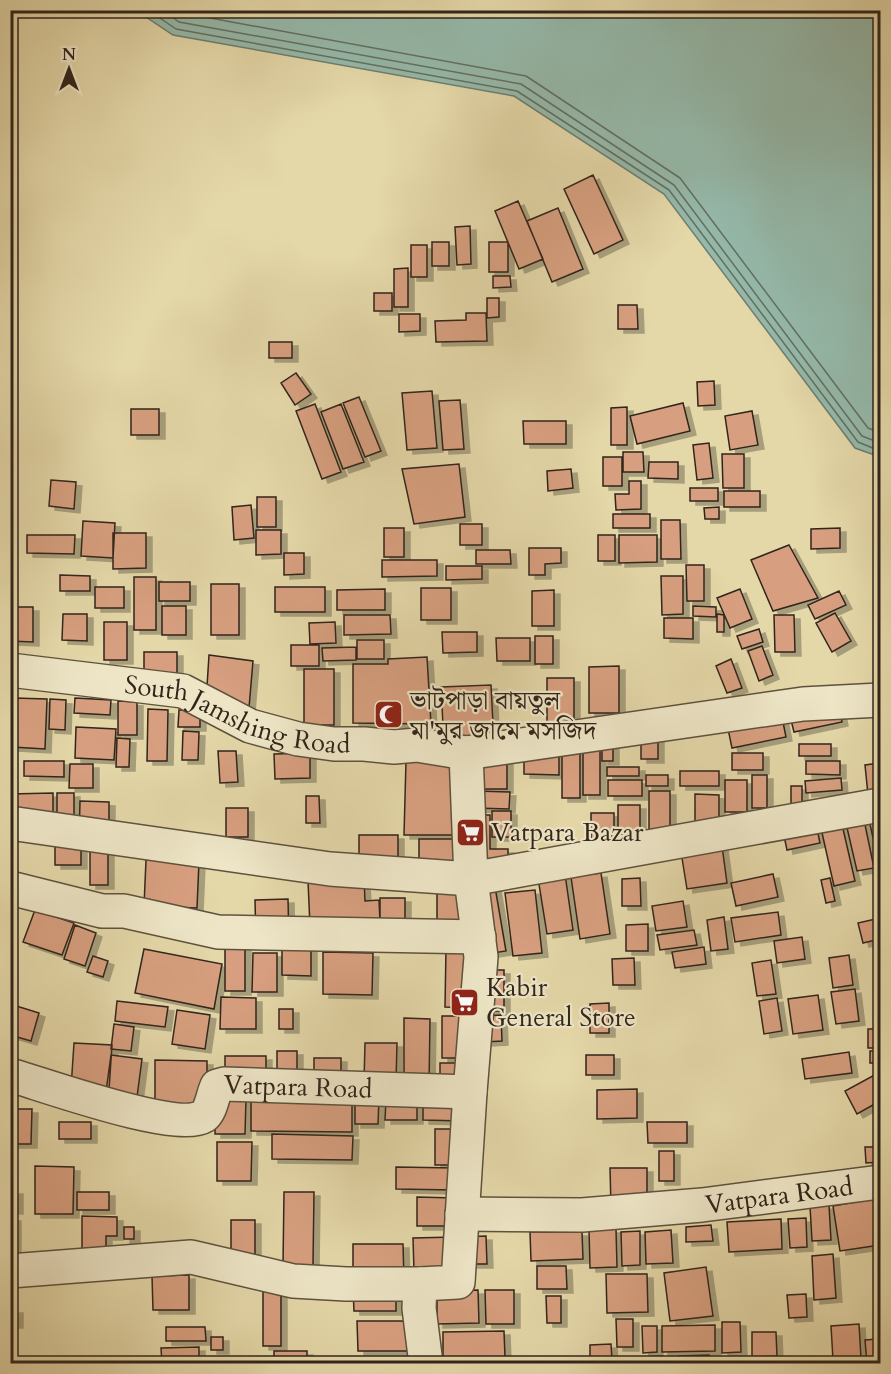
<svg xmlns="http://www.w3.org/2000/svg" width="891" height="1374" font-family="Cardo,'Noto Serif Bengali',serif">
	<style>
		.water { fill: #95b9aa; stroke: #6d7e71; stroke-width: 1.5 }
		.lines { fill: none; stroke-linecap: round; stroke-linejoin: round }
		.shore { stroke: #636f62; stroke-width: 1.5 }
		.building { fill: #d79f7f; stroke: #31251b; stroke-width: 1.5; filter: url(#shadow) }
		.minor-casing { stroke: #5e523e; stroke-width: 36 }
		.minor { stroke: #ede5c6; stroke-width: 33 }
		.labels { text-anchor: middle; stroke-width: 4.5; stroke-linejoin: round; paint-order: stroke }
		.poi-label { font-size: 26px; fill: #31251b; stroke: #ede5c6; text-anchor: start }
		.street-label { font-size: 26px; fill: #31251b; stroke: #ede5c6 }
	</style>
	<defs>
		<filter id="shadow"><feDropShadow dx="6" dy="4" stdDeviation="0" flood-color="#0004"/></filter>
	</defs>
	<rect width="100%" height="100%" fill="#e4d7a8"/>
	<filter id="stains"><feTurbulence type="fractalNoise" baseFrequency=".00333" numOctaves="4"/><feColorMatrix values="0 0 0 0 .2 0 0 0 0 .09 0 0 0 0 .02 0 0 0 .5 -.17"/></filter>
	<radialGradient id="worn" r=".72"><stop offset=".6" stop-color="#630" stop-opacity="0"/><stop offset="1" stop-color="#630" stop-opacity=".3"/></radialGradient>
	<path class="water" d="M 137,11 L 880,11 L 880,457 L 855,448 L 664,194 L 514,96 L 173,35 Z"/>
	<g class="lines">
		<path class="shore" d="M 148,10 L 176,29 L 517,91 L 669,190 L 858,442 L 880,451
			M 162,10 L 179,22 L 521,84 L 674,185 L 862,436 L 880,443
			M 178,10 L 183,13 L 526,76 L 680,178 L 868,428 L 880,433"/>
	</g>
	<path class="building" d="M 593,175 L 623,240 L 594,254 L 564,189 Z
		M 518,201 L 543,259 L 519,269 L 495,211 Z
		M 558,208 L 583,269 L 552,282 L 527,221 Z
		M 470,226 L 471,264 L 457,265 L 455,227 Z
		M 432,242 L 449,242 L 449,266 L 432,266 Z
		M 489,242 L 508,242 L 508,272 L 489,272 Z
		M 411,245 L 427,245 L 427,277 L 411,277 Z
		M 408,268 L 408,307 L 394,307 L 394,269 Z
		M 493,276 L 510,276 L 511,287 L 493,288 Z
		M 374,293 L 392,293 L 392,311 L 374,311 Z
		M 487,298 L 499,298 L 499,317 L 487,318 Z
		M 618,305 L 637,305 L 638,329 L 618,329 Z
		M 466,313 L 486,313 L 487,341 L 436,342 L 435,321 L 466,320 Z
		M 399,314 L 420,314 L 420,331 L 399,332 Z
		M 269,342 L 292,342 L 292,358 L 269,358 Z
		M 296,373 L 311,394 L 295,405 L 281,383 Z
		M 714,381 L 715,405 L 698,406 L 697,382 Z
		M 432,391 L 437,448 L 407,450 L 402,393 Z
		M 359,397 L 381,451 L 365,457 L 343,403 Z
		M 460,400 L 464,449 L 443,450 L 439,401 Z
		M 683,403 L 690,431 L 637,444 L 630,416 Z
		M 315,404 L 341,472 L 322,479 L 296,411 Z
		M 341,404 L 364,462 L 343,469 L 321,412 Z
		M 627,407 L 627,445 L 611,445 L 611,408 Z
		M 131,409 L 159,409 L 159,435 L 131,435 Z
		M 752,411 L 758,445 L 730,450 L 725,416 Z
		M 523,421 L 566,421 L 566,444 L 524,444 Z
		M 709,443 L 713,478 L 697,480 L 693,445 Z
		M 623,452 L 643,452 L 644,472 L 623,472 Z
		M 722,454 L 744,454 L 744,488 L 723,488 Z
		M 603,457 L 622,457 L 622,486 L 603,486 Z
		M 649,462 L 678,462 L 678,479 L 648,478 Z
		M 459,464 L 465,517 L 414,524 L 402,469 Z
		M 571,469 L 573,488 L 548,491 L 547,471 Z
		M 51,480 L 76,482 L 74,509 L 49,506 Z
		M 629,481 L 641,481 L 641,509 L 616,510 L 615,494 L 629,494 Z
		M 690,488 L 718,488 L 718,501 L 690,501 Z
		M 724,491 L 760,491 L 760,507 L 724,507 Z
		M 257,497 L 276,497 L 276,527 L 257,527 Z
		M 251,505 L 254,538 L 234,540 L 232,507 Z
		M 719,507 L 719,519 L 705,519 L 704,508 Z
		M 613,514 L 650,514 L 650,528 L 613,528 Z
		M 661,520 L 680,520 L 681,559 L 661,559 Z
		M 83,521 L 115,523 L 113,558 L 81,556 Z
		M 460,524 L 482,524 L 482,545 L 460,545 Z
		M 384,528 L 404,528 L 404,557 L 384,557 Z
		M 840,528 L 840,548 L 811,549 L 811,529 Z
		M 256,530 L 281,530 L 281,554 L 256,555 Z
		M 113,533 L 146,533 L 146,568 L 113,569 Z
		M 27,535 L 75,535 L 74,554 L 27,553 Z
		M 598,535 L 615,535 L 615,561 L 598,561 Z
		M 619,535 L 657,535 L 657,562 L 619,563 Z
		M 789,545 L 818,598 L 773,611 L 751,560 Z
		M 529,548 L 561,548 L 561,563 L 545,564 L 545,575 L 529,575 Z
		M 476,550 L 510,550 L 511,564 L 476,564 Z
		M 284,553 L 304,553 L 304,574 L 284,575 Z
		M 382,560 L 437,560 L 437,576 L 382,577 Z
		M 686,565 L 704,565 L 704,601 L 687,601 Z
		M 446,566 L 482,566 L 482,579 L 446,580 Z
		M 60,575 L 90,576 L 90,591 L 60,591 Z
		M 661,576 L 683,576 L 683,614 L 662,615 Z
		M 134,577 L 156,577 L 156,630 L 134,630 Z
		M 159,582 L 190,582 L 190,601 L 159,601 Z
		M 211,584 L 239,584 L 239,635 L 211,635 Z
		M 95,587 L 124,587 L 124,608 L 95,608 Z
		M 275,587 L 325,587 L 325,612 L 275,612 Z
		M 421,588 L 451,588 L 451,620 L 421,620 Z
		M 385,589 L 385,610 L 337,610 L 337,590 Z
		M 740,589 L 752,619 L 730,628 L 717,598 Z
		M 554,590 L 554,626 L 532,626 L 532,591 Z
		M 839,591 L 846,605 L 815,619 L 808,605 Z
		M 162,606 L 186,606 L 186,635 L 162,635 Z
		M 693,606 L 716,607 L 716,617 L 693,616 Z
		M 10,607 L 33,607 L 33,642 L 10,641 Z
		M 835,613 L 851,641 L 832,652 L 816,623 Z
		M 63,614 L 87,614 L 87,641 L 62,640 Z
		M 717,614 L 724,615 L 724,632 L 717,632 Z
		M 344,615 L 390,615 L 391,634 L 344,635 Z
		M 774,615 L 794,615 L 795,652 L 775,652 Z
		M 664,618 L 693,618 L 693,639 L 664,638 Z
		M 104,622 L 127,622 L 127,660 L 104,660 Z
		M 335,622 L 336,643 L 310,644 L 309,623 Z
		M 759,629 L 763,642 L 742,649 L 737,636 Z
		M 442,632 L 477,632 L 477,652 L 443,653 Z
		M 535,636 L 553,636 L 553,664 L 535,664 Z
		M 496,638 L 530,638 L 530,661 L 497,661 Z
		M 357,640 L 384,640 L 384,659 L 357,659 Z
		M 291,645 L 319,645 L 319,666 L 291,666 Z
		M 762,646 L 773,675 L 759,681 L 748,651 Z
		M 356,647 L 356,660 L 323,661 L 322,648 Z
		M 144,652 L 177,652 L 177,677 L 144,676 Z
		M 209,655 L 253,661 L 249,708 L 206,702 Z
		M 427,657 L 431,724 L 353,723 L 353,664 L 388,664 L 388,659 Z
		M 731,659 L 742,688 L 727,693 L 716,666 Z
		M 619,666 L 619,713 L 589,713 L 589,667 Z
		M 304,669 L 334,669 L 334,725 L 304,725 Z
		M 547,678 L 574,678 L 574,735 L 547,735 Z
		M 491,685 L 494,743 L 444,745 L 441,687 Z
		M 777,692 L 786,737 L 732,748 L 727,724 Z
		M 14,698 L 47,699 L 45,749 L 12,747 Z
		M 75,698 L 111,700 L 110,715 L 74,713 Z
		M 50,699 L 66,700 L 65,730 L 49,729 Z
		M 118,701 L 137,702 L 137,735 L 118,735 Z
		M 839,706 L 842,722 L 794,732 L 790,716 Z
		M 148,709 L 168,710 L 167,761 L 147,761 Z
		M 179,710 L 200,710 L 200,727 L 178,727 Z
		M 76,727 L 116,729 L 114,760 L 75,758 Z
		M 183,731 L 199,732 L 198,760 L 182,760 Z
		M 641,732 L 658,732 L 658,759 L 641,759 Z
		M 117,738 L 130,739 L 129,767 L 116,767 Z
		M 602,741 L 613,741 L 613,761 L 602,761 Z
		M 799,744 L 831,744 L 831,756 L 799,756 Z
		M 583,748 L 600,748 L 600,795 L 583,795 Z
		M 562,750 L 580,750 L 580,798 L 562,798 Z
		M 218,751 L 236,751 L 238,782 L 220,783 Z
		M 524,751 L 559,751 L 559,775 L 524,774 Z
		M 310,753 L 310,778 L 275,779 L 274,754 Z
		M 732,753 L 763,753 L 763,770 L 732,770 Z
		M 473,755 L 507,755 L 507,789 L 473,789 Z
		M 24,761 L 64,761 L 64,777 L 24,776 Z
		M 406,761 L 457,763 L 460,835 L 404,835 Z
		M 806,761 L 840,761 L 840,775 L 806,774 Z
		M 880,763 L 880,794 L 868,795 L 865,765 Z
		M 70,764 L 93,764 L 93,788 L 69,788 Z
		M 607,767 L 639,767 L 639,776 L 607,776 Z
		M 680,771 L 719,771 L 719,786 L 680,786 Z
		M 646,775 L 668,775 L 668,786 L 646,786 Z
		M 752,775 L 767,775 L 767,808 L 752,808 Z
		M 841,778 L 842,790 L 806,793 L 805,781 Z
		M 608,780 L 642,780 L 642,796 L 608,796 Z
		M 725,780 L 747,780 L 747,812 L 725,812 Z
		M 791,786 L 802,786 L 802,809 L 791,809 Z
		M 475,791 L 510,792 L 509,809 L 475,808 Z
		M 649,791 L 670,791 L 670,836 L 649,836 Z
		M 53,793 L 53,834 L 10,834 L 10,794 Z
		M 57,793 L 74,793 L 74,839 L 57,839 Z
		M 695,794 L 719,795 L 719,832 L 695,832 Z
		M 306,796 L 319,796 L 320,823 L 306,823 Z
		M 80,801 L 109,802 L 109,842 L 79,842 Z
		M 618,805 L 640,805 L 640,845 L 618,845 Z
		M 226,808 L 248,808 L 248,837 L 226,837 Z
		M 492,811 L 511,811 L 511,837 L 492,837 Z
		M 880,812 L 880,837 L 873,838 L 868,815 Z
		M 591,813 L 614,813 L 614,851 L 591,851 Z
		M 473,815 L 490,815 L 490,849 L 508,849 L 508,866 L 473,866 Z
		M 863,815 L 874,868 L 857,871 L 845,819 Z
		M 841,820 L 855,881 L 834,886 L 820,824 Z
		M 816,824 L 820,843 L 787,850 L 783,831 Z
		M 359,835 L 398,835 L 398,869 L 359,869 Z
		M 419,839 L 459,839 L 459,878 L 419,878 Z
		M 55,845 L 81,845 L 81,865 L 55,865 Z
		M 722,846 L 727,883 L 687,889 L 681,852 Z
		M 90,850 L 108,850 L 108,885 L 90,885 Z
		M 146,860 L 199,862 L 197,908 L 144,906 Z
		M 601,873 L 610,934 L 580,939 L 571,877 Z
		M 565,874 L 573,930 L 547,934 L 538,878 Z
		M 773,874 L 778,897 L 736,906 L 731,883 Z
		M 364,878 L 365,901 L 379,900 L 380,922 L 310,926 L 308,881 Z
		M 640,878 L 641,906 L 622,906 L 622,879 Z
		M 830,878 L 835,901 L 826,903 L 821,880 Z
		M 494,881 L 506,951 L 487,954 L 476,884 Z
		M 437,887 L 463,887 L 463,922 L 437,922 Z
		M 535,890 L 542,953 L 513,956 L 505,893 Z
		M 380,898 L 405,898 L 405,936 L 380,936 Z
		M 288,899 L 289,941 L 256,942 L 255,900 Z
		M 683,901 L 687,927 L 656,931 L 652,906 Z
		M 35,910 L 74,923 L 62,955 L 23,942 Z
		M 778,912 L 781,935 L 735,942 L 731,918 Z
		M 724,917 L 728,949 L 711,951 L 707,920 Z
		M 880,918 L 880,939 L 863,943 L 858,923 Z
		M 648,924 L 648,951 L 626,951 L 626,925 Z
		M 75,925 L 96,933 L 85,966 L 64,959 Z
		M 694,930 L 697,945 L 660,950 L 657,935 Z
		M 802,937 L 805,959 L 777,963 L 774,941 Z
		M 225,945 L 245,945 L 245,991 L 225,991 Z
		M 282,947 L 311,948 L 311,976 L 282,975 Z
		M 704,947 L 706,964 L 675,968 L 672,952 Z
		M 446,948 L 473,948 L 472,1008 L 445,1007 Z
		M 144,949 L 222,964 L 214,1009 L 135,993 Z
		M 323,952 L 373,953 L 372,995 L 323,994 Z
		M 253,953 L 277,953 L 277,992 L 252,992 Z
		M 849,955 L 853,985 L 833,988 L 829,958 Z
		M 93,956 L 108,961 L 103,977 L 87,972 Z
		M 634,958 L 635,985 L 613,985 L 612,959 Z
		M 771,960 L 776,994 L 757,996 L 752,963 Z
		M 485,970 L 504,970 L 504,1011 L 486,1011 Z
		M 855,989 L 859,1021 L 836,1024 L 831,992 Z
		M 818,995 L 823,1030 L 793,1034 L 788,999 Z
		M 221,997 L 256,998 L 256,1029 L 220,1029 Z
		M 777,998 L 782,1031 L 764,1034 L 759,1001 Z
		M 117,1001 L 168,1007 L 165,1027 L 115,1021 Z
		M 609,1003 L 609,1033 L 590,1033 L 590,1004 Z
		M 10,1004 L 39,1013 L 31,1041 L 10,1035 Z
		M 279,1009 L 293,1009 L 293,1029 L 279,1029 Z
		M 177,1010 L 210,1015 L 205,1049 L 172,1044 Z
		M 501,1015 L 502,1041 L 485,1042 L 485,1016 Z
		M 442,1016 L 469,1016 L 468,1058 L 442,1058 Z
		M 404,1018 L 430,1019 L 429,1086 L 404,1086 Z
		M 114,1024 L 134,1027 L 131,1051 L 111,1049 Z
		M 868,1029 L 880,1029 L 880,1048 L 868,1048 Z
		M 74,1043 L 112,1045 L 109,1090 L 71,1088 Z
		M 365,1043 L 397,1043 L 396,1082 L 364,1082 Z
		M 277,1051 L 297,1051 L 297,1079 L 277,1079 Z
		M 870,1051 L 880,1051 L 880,1063 L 870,1063 Z
		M 849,1052 L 852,1073 L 805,1079 L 802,1059 Z
		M 111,1055 L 142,1059 L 137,1097 L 106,1092 Z
		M 586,1055 L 614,1055 L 614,1075 L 586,1075 Z
		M 225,1056 L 266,1056 L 266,1080 L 225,1079 Z
		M 314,1058 L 341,1058 L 341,1083 L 314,1083 Z
		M 155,1060 L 207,1061 L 207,1109 L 155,1108 Z
		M 440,1063 L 467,1063 L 466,1085 L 440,1085 Z
		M 880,1072 L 880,1101 L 857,1114 L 845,1091 Z
		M 637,1089 L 637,1118 L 597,1119 L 597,1090 Z
		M 251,1098 L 352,1100 L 352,1132 L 251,1131 Z
		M 216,1099 L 246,1099 L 245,1134 L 215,1134 Z
		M 355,1099 L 379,1099 L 378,1124 L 355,1124 Z
		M 386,1099 L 417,1100 L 417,1120 L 385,1120 Z
		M 423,1100 L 463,1100 L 463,1121 L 423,1120 Z
		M 13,1109 L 32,1109 L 31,1144 L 13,1144 Z
		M 59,1122 L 91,1122 L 91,1139 L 59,1139 Z
		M 647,1122 L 687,1122 L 687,1143 L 648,1143 Z
		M 435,1129 L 457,1129 L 456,1165 L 435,1165 Z
		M 272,1134 L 353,1136 L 352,1160 L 272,1159 Z
		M 217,1142 L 252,1142 L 251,1181 L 217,1181 Z
		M 865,1147 L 880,1147 L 880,1162 L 866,1163 Z
		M 659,1151 L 674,1151 L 674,1181 L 659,1181 Z
		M 35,1166 L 74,1167 L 73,1214 L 35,1214 Z
		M 396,1167 L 455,1168 L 454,1190 L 396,1189 Z
		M 610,1168 L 647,1168 L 647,1206 L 611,1207 Z
		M 10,1190 L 17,1190 L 17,1210 L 10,1210 Z
		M 77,1192 L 109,1192 L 109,1210 L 77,1210 Z
		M 284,1192 L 314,1192 L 313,1265 L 283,1265 Z
		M 417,1197 L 455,1198 L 454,1226 L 417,1226 Z
		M 878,1198 L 880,1214 L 880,1245 L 840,1251 L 833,1206 Z
		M 829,1205 L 831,1240 L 812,1241 L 810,1206 Z
		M 82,1216 L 117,1217 L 117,1236 L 106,1236 L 106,1256 L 82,1255 Z
		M 10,1217 L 15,1217 L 15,1262 L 10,1262 Z
		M 806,1218 L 807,1247 L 790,1248 L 788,1219 Z
		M 781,1219 L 782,1249 L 729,1252 L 727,1222 Z
		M 231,1220 L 255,1220 L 255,1260 L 231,1260 Z
		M 711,1225 L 713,1241 L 686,1242 L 686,1227 Z
		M 124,1227 L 134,1227 L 134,1239 L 124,1239 Z
		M 589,1229 L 616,1229 L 617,1267 L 590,1268 Z
		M 671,1230 L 673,1263 L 646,1264 L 645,1232 Z
		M 640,1231 L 640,1265 L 622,1266 L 621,1232 Z
		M 530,1232 L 582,1232 L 583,1259 L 531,1261 Z
		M 486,1236 L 487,1264 L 463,1264 L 462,1237 Z
		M 454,1237 L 454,1271 L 414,1272 L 413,1238 Z
		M 353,1244 L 403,1244 L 404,1279 L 353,1280 Z
		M 833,1254 L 836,1298 L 814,1300 L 812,1256 Z
		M 537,1266 L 566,1266 L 567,1289 L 537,1289 Z
		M 706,1267 L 713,1316 L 670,1321 L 664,1273 Z
		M 606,1274 L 647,1274 L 648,1312 L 607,1313 Z
		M 189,1275 L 189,1310 L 153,1310 L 152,1276 Z
		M 263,1283 L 281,1283 L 281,1346 L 263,1346 Z
		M 396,1288 L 396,1311 L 354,1311 L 353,1289 Z
		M 478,1290 L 479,1323 L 437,1324 L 437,1291 Z
		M 485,1290 L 514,1290 L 514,1324 L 486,1324 Z
		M 806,1294 L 807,1317 L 789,1318 L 787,1295 Z
		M 546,1296 L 561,1296 L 561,1323 L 547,1323 Z
		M 10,1309 L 17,1309 L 17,1324 L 10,1324 Z
		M 616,1319 L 633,1319 L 633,1347 L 617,1347 Z
		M 357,1321 L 409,1321 L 410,1351 L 358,1351 Z
		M 722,1322 L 740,1322 L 741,1352 L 722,1353 Z
		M 859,1324 L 861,1358 L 833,1360 L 831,1326 Z
		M 715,1325 L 715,1351 L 662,1352 L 662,1326 Z
		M 642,1326 L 657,1326 L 657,1352 L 643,1353 Z
		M 166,1327 L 205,1327 L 206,1341 L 166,1341 Z
		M 504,1331 L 505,1357 L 443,1358 L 443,1332 Z
		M 752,1332 L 776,1332 L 777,1356 L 752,1357 Z
		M 211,1337 L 223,1337 L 223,1350 L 211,1350 Z
		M 878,1339 L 880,1364 L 867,1364 L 865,1340 Z
		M 611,1344 L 612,1360 L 590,1361 L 590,1345 Z
		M 199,1347 L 199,1363 L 162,1364 L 161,1348 Z
		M 274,1351 L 307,1351 L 307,1364 L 274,1364 Z
		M 709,1355 L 709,1364 L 679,1364 L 678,1356 Z
		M 662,1356 L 663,1364 L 628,1364 L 628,1358 Z
		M 716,1358 L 742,1358 L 742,1364 L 716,1364 Z
		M 229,1359 L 249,1359 L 249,1364 L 229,1364 Z"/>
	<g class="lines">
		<defs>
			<g id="minor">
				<path id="s1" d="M 10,670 L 183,691 L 250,726 L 298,739 L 334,744 L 364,744 L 394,747 L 417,745 L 466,753 L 803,704 L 880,700"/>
				<path d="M 10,823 L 330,869 L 471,879 L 880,805"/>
				<path d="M 10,888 L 102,911 L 124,911 L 218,932 L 479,937"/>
				<path id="s2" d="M 10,1075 C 45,1085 177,1133 204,1116 C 211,1111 213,1094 217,1086 L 224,1084 L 470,1092"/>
				<path id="s3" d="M 462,1214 L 582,1215 L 702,1205 L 880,1182"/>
				<path d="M 10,1271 L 191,1257 L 293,1281 L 346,1284 L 420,1284"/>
				<path d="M 426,1364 L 419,1308 L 420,1284 L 458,1282 L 470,1092 L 481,957 L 471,879 L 466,753"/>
			</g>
		</defs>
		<use href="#minor" class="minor-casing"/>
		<use href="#minor" class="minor"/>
	</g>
	<defs>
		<symbol id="mosque-square" viewBox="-11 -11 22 22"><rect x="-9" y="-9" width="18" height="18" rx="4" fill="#8f2418" stroke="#ede5c6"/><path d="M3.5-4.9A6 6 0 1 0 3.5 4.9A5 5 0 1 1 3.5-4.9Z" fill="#fff"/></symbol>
		<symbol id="supermarket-square" viewBox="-11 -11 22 22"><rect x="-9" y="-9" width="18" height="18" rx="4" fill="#8f2418" stroke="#ede5c6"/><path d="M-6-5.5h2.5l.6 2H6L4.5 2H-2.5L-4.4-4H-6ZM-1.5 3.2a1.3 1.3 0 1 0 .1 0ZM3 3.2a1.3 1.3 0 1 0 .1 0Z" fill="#fff"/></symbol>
	</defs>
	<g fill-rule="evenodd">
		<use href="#mosque-square" x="372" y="698" width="33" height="33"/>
		<use href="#supermarket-square" x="454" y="816" width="33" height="33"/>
		<use href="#supermarket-square" x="448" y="986" width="33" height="33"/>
	</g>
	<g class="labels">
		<g class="poi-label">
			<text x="410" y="709">ভাটপাড়া বায়তুল<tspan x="410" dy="30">মা'মুর জামে মসজিদ</tspan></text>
			<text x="491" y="841">Vatpara Bazar</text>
			<text x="486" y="996">Kabir<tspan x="486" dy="30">General Store</tspan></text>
		</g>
		<g class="street-label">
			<text dy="9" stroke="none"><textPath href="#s1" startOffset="234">South Jamshing Road</textPath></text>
			<text dy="9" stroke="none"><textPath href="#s2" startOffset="315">Vatpara Road</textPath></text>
			<text dy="9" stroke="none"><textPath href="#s3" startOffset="318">Vatpara Road</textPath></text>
		</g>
	</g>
	<rect width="891" height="1374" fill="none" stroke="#e4d7a8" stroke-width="36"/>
	<rect x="12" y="12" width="867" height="1350" fill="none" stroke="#31251b" stroke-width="3"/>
	<rect x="18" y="18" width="855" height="1338" fill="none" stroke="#31251b" stroke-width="1.5"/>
	<g transform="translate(69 69)" stroke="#ede5c6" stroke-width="4.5" paint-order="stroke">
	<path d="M0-4.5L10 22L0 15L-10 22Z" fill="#31251b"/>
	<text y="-9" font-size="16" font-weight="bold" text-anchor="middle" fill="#31251b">N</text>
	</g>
	<rect width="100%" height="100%" filter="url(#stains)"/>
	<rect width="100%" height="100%" fill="url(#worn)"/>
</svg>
